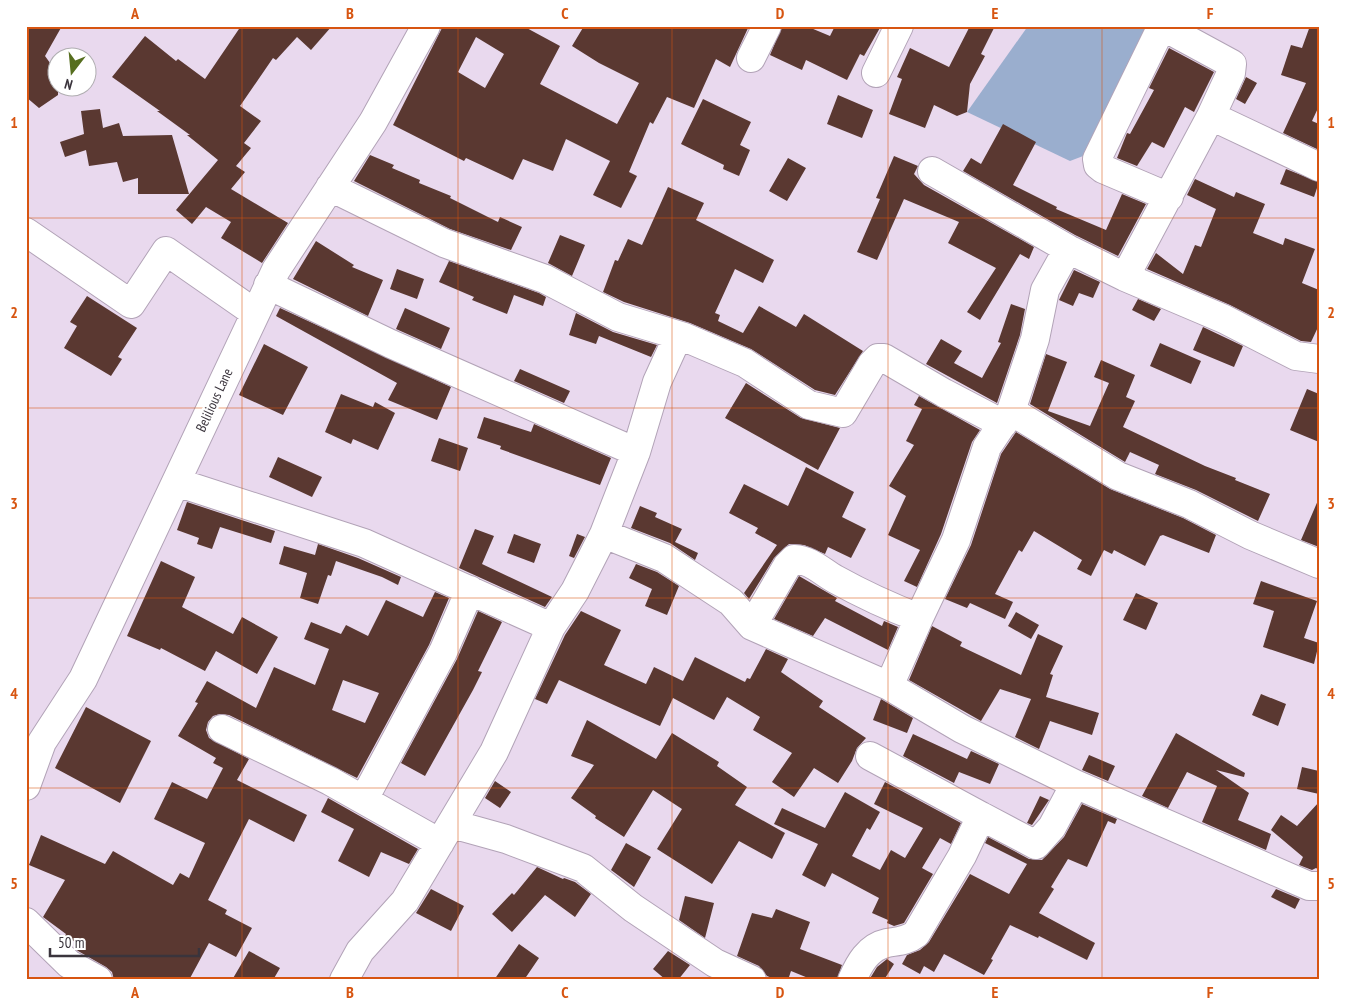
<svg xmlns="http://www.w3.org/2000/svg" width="1345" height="1006" font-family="'PT Sans Narrow',sans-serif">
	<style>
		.water { fill: #9aaece }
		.building { fill: #5a3831; fill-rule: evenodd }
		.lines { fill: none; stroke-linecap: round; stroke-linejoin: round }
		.minor-casing { stroke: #b2a3b7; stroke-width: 30 }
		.minor { stroke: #fff; stroke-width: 28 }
		.grid { fill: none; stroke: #d75511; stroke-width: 1; stroke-opacity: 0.55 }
		.labels { text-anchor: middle; stroke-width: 5; stroke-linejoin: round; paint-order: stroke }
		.street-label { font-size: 14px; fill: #3a343c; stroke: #fff }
		.neatline { fill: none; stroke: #d75511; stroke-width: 2 }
		.grid-label { font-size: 16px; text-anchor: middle; font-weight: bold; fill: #d75511 }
	</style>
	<rect width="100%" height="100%" fill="#e9d9ee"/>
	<path class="water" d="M 1028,26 L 1162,26 L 1091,153 L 1070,161 L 967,112 Z"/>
	<path class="building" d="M 26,26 L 62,26 L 45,56 L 58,74 L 58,95 L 39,108 L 26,97 Z
		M 241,26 L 332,26 L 311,50 L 297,37 L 276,60 L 273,58 L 240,106 L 261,121 L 244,143 L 251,148 L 236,166 L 245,172 L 231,189 L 288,223 L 262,263 L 221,238 L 231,222 L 206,207 L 192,224 L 176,210 L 218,160 L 187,135 L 190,135 L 157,111 L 160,111 L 112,77 L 145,36 L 176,61 L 178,59 L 205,79 Z
		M 443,26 L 523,26 L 560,46 L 540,84 L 617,124 L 639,83 L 599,63 L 572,46 L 584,26 L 749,26 L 730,67 L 716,59 L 694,108 L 667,97 L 653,124 L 650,122 L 629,172 L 637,176 L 621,208 L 593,195 L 610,161 L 566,139 L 553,171 L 523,159 L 513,180 L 466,158 L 464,161 L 393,125 ZM 476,37 L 504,54 L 485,88 L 458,72 Z
		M 782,26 L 806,26 L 830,36 L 835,26 L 881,26 L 864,56 L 860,54 L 847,80 L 806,60 L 802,70 L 770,55 Z
		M 970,26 L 995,26 L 981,54 L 985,56 L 970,84 L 967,112 L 957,116 L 934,105 L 925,128 L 889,114 L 902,79 L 897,77 L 910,48 L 949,67 Z
		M 1310,26 L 1319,26 L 1319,106 L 1312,121 L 1319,124 L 1319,150 L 1283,133 L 1306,83 L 1281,75 L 1291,45 L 1302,48 Z
		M 1169,48 L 1214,72 L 1194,112 L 1185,107 L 1164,148 L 1152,142 L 1137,166 L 1117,158 L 1127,133 L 1130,134 L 1154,90 L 1149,88 Z
		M 1246,77 L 1257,83 L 1245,104 L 1236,99 Z
		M 838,95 L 873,110 L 862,138 L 827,124 Z
		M 703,99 L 751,122 L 740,145 L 750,150 L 739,176 L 723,169 L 724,165 L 681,144 Z
		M 100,109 L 103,128 L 119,123 L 123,136 L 172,135 L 189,194 L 138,194 L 138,178 L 123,182 L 117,162 L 89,166 L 86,150 L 65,157 L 60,142 L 84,134 L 81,111 Z
		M 1003,124 L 1036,142 L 1013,185 L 1057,207 L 1056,209 L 1106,230 L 1122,194 L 1146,204 L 1118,256 L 1075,235 L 963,171 L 971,158 L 981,164 Z
		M 370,155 L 394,165 L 392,168 L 420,180 L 419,183 L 451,196 L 450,198 L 498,222 L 500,217 L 522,227 L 511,250 L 450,229 L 354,181 Z
		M 894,156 L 918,166 L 914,174 L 924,185 L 1034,247 L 1029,259 L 1020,254 L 980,320 L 967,312 L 996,268 L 948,243 L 959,222 L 904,199 L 877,260 L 857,252 L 880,199 L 876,198 Z
		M 788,158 L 806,168 L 787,201 L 769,191 Z
		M 1286,169 L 1319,182 L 1314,197 L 1280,184 Z
		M 1195,179 L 1234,197 L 1236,192 L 1265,204 L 1253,233 L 1283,245 L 1285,238 L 1315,249 L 1302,283 L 1319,290 L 1319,325 L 1311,342 L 1301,341 L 1230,305 L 1147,269 L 1156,253 L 1183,274 L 1195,245 L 1201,247 L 1216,209 L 1187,195 Z
		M 668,187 L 704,203 L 696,220 L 774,260 L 763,283 L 735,269 L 715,313 L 720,315 L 718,321 L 743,333 L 759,306 L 796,327 L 804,314 L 863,351 L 835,395 L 815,390 L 751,349 L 690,323 L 624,302 L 603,292 L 615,260 L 618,261 L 628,239 L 642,245 Z
		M 560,235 L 585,245 L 572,276 L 548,263 Z
		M 316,241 L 354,265 L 352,267 L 383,280 L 368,316 L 293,279 Z
		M 449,261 L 539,293 L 546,297 L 543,306 L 514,295 L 507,314 L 472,300 L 474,297 L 439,282 Z
		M 397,269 L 424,279 L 417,299 L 390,289 Z
		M 1074,270 L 1100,282 L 1093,298 L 1079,293 L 1073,306 L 1059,300 Z
		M 87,296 L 137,328 L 118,357 L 122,359 L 111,376 L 64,348 L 77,326 L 70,322 Z
		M 1138,299 L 1161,309 L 1154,321 L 1132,310 Z
		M 1011,304 L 1025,309 L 1020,335 L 997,403 L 926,364 L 941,339 L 962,351 L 954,363 L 982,378 L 1001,343 L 998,342 Z
		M 280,308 L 451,387 L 437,420 L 388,400 L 397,383 L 276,316 Z
		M 405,308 L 450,328 L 441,349 L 396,329 Z
		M 576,313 L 613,332 L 657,345 L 651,357 L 599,336 L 596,344 L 569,335 Z
		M 1203,327 L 1243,346 L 1234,367 L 1193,350 Z
		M 1160,343 L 1201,361 L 1191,384 L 1150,366 Z
		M 264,344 L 308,367 L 283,415 L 239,395 Z
		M 1046,354 L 1067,362 L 1048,411 L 1090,426 L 1109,383 L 1094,377 L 1101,360 L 1135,375 L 1126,397 L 1135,401 L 1123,427 L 1205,466 L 1236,478 L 1235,480 L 1270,494 L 1258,521 L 1196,490 L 1155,474 L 1159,465 L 1130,452 L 1125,462 L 1030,404 Z
		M 520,369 L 570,391 L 564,403 L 514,381 Z
		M 746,383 L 801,418 L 840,428 L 818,470 L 725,418 Z
		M 1307,389 L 1319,394 L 1319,442 L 1290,430 Z
		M 341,394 L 373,407 L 375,402 L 395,413 L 378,450 L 353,439 L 351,444 L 325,432 Z
		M 919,396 L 980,430 L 972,442 L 941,534 L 917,587 L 904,581 L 920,550 L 888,535 L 906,496 L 889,486 L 914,445 L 906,441 L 922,409 L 914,405 Z
		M 484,417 L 531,432 L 534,424 L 611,458 L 600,485 L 500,449 L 501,446 L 477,438 Z
		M 1016,432 L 1110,489 L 1183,518 L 1216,535 L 1209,553 L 1163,535 L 1160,536 L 1145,566 L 1114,550 L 1112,554 L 1104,550 L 1091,576 L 1077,569 L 1082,560 L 1034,531 L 1022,552 L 1019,550 L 995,594 L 1013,602 L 1005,619 L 970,603 L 967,608 L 945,599 L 971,545 L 1001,454 Z
		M 439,438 L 468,448 L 460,471 L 431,461 Z
		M 278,457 L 322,477 L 312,497 L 269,477 Z
		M 806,467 L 854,492 L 842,517 L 866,529 L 851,558 L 828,547 L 825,554 L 804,545 L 789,544 L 774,558 L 749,599 L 744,593 L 777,545 L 755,533 L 758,528 L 729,513 L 744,484 L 788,506 Z
		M 1319,498 L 1319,547 L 1301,540 Z
		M 187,502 L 275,531 L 271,543 L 220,527 L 212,549 L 197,544 L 199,538 L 177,530 Z
		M 640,506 L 657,513 L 655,517 L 682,529 L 675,542 L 698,553 L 695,560 L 670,543 L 631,528 Z
		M 475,529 L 494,536 L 482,564 L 552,597 L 545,607 L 459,568 Z
		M 514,534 L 541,544 L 534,563 L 507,553 Z
		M 577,534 L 585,537 L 574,558 L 569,556 Z
		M 318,544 L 358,558 L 401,577 L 398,585 L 382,577 L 336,561 L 331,576 L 328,575 L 318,604 L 300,598 L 307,573 L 279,564 L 284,546 L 315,555 Z
		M 161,561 L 195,577 L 182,607 L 233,634 L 242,617 L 278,637 L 257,674 L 216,651 L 205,671 L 161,648 L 160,650 L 127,636 Z
		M 636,564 L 657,572 L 679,586 L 667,615 L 645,606 L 652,589 L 629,578 Z
		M 799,576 L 837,598 L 835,601 L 882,626 L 884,621 L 898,627 L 888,650 L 825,618 L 813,636 L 774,619 Z
		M 1261,581 L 1317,601 L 1304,638 L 1319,643 L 1314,664 L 1263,647 L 1274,611 L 1253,604 Z
		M 435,592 L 449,598 L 429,645 L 357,778 L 229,715 L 220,714 L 213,716 L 208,722 L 206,730 L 209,738 L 249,759 L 237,780 L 307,815 L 294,842 L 249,819 L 208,900 L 227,910 L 225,914 L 252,928 L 236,957 L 209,943 L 189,980 L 114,980 L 112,972 L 106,967 L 78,951 L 75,948 L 77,943 L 65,936 L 66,934 L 43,917 L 65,880 L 29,865 L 41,835 L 105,864 L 113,851 L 173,885 L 180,873 L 189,878 L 205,843 L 154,819 L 172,782 L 207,799 L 223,768 L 213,763 L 216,758 L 178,736 L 198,703 L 195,702 L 207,681 L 256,708 L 274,667 L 315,685 L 329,649 L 304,639 L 311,622 L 341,634 L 346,625 L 368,636 L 386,600 L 423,617 ZM 343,680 L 379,693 L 365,723 L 332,710 Z
		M 1136,593 L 1158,603 L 1146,630 L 1123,620 Z
		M 478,611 L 502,622 L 478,671 L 482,672 L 473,690 L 425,776 L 401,763 L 457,659 Z
		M 581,611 L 621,630 L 604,665 L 646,684 L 654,667 L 683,681 L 695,657 L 745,682 L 747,678 L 750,679 L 766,649 L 788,659 L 781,672 L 823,701 L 819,707 L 866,738 L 857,748 L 852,761 L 838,783 L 814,768 L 794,797 L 772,782 L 792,753 L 753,730 L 760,717 L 727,697 L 714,720 L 673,698 L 660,726 L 559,680 L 547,704 L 535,699 L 565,635 Z
		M 1016,612 L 1039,625 L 1031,639 L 1008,626 Z
		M 932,626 L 962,642 L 960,646 L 1021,675 L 1038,634 L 1063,646 L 1050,674 L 1053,675 L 1046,697 L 1099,713 L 1092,735 L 1050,721 L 1039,749 L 1015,737 L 1031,699 L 1000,689 L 981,721 L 909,680 Z
		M 1261,694 L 1286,704 L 1278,726 L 1252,715 Z
		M 881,699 L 913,718 L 907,733 L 873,720 Z
		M 86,707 L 151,741 L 120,803 L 55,768 Z
		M 587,720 L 656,759 L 672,733 L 719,762 L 717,766 L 747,787 L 735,805 L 785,833 L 772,859 L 739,841 L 712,884 L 657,849 L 682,809 L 653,790 L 624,837 L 595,818 L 596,816 L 571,798 L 594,765 L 571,756 Z
		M 1176,733 L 1245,773 L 1244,777 L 1216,770 L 1249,793 L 1238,820 L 1271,834 L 1266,850 L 1202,822 L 1217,786 L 1187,772 L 1168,808 L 1142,796 Z
		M 913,734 L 967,759 L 971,751 L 999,764 L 990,784 L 959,772 L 954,783 L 903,756 Z
		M 1089,755 L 1115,766 L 1108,781 L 1082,770 Z
		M 1302,767 L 1319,771 L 1319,794 L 1297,789 Z
		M 495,781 L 511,792 L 500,808 L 485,798 Z
		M 885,782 L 961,823 L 951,844 L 940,838 L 922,868 L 933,874 L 904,923 L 894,926 L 887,923 L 888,920 L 872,913 L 879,898 L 832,873 L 825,887 L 802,875 L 818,844 L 774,824 L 782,808 L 825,828 L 845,792 L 880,812 L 870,830 L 867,828 L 852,856 L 880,870 L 891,850 L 905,858 L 923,828 L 874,804 Z
		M 1040,796 L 1049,800 L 1032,825 L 1027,823 Z
		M 328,798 L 418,849 L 409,864 L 381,852 L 369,877 L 338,861 L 354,829 L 321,812 Z
		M 1319,802 L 1319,870 L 1316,868 L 1312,870 L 1299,865 L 1303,857 L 1271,830 L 1281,815 L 1297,826 Z
		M 1082,804 L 1117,819 L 1115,824 L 1108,821 L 1087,867 L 1068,859 L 1051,887 L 1054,889 L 1039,913 L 1095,943 L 1087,960 L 1039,936 L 1038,938 L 1010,925 L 991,959 L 993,960 L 984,975 L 944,954 L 934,972 L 924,966 L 920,974 L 902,964 L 907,955 L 920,950 L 929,942 L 970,874 L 1009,894 L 1027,864 L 985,843 L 988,837 L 1029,859 L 1042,860 L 1064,837 Z
		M 626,843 L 651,857 L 634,887 L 611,870 Z
		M 537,867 L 563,879 L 564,878 L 575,882 L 591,894 L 575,917 L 545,895 L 512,932 L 492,914 L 512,893 L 514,895 Z
		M 431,889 L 464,906 L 451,931 L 416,913 Z
		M 1276,889 L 1300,899 L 1295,909 L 1271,897 Z
		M 685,896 L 714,903 L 705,938 L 679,920 Z
		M 776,909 L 810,922 L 800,949 L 842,965 L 837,980 L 813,980 L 791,971 L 788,980 L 777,980 L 767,976 L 759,966 L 737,956 L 752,913 L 772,918 Z
		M 519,944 L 539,958 L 524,980 L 494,980 Z
		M 249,951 L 280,968 L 273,980 L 232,980 Z
		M 668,951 L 690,965 L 678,980 L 666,980 L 653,969 Z
		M 887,959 L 894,964 L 884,980 L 869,980 L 877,967 Z"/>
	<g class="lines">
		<defs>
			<path id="minor" d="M 751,58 L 767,26
				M 876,73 L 899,26
				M 932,171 L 1068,249
				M 330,187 L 444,243 L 545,279 L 618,317 L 684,337 L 745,363 L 809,405 L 843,413 L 872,364 L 878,358 L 884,358 L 944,393 L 1003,424
				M 1169,197 L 1103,169 L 1098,165 L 1097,159 L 1162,26 L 1232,64 L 1231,73 L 1211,116
				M 26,232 L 131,304 L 166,251 L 255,313
				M 1125,277 L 1224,319 L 1296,356 L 1319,359
				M 268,285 L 391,344 L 636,452
				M 1011,411 L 1035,339 L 1045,290 L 1068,249 L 1125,277 L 1211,116 L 1319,167
				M 176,482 L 364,543 L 551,627
				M 604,534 L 664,558 L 731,602 L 752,626 L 787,566 L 794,559 C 811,560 821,571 835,579 C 862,594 890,607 919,618 L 889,686 L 962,729 L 1075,784
				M 919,618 L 956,540 L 987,447 L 1011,411 L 1118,476 L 1189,504 L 1250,535 L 1319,564
				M 752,626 L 889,686
				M 222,729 L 330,781 L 440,843
				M 870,756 L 981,816
				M 26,786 L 42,742 L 83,679 L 276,270 L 373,122 L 426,26
				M 364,799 L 443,652 L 470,590
				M 452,824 L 506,839 L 583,868 L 633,908 L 715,963 L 752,980
				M 26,922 L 69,964 L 98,980
				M 344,980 L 360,951 L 405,901 L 494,752 L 551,627 L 575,591 L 604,534 L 636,452 L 657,382 L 678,336
				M 852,980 C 859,964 868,947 887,943 C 898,941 907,941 916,934 L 962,856 L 981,816 L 1036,845 L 1052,827 L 1075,784 L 1309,886 L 1319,886"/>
		</defs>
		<use href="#minor" class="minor-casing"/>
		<use href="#minor" class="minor"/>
	</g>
	<path class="grid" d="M 242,26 L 242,980M 458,26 L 458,980M 672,26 L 672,980M 888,26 L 888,980M 1102,26 L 1102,980M 26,218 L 1319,218M 26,408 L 1319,408M 26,598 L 1319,598M 26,788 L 1319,788"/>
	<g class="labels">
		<g class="street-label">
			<text transform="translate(214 400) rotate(-65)" y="5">Belilious Lane</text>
		</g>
	</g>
	<rect width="1345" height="1006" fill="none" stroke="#ffffff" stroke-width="55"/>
	<g transform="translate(72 72) rotate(196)"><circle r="24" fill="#ffffff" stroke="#b0aeb1"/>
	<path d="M0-4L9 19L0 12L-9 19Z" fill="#566e1f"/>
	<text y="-8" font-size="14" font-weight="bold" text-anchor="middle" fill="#3a343c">N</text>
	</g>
	<path d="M50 948v8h149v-8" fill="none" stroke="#3a343c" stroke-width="2.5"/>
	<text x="58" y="948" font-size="15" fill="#3a343c" stroke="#ffffff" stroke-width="4" paint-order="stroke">50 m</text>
	<rect x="28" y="28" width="1290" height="950" class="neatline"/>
	<g class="grid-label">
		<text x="135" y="19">A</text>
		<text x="350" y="19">B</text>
		<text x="565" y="19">C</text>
		<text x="780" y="19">D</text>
		<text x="995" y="19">E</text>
		<text x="1210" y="19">F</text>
		<text x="14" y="128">1</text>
		<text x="1331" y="128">1</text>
		<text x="14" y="318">2</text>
		<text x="1331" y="318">2</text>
		<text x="14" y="509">3</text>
		<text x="1331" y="509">3</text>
		<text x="14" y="699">4</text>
		<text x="1331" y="699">4</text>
		<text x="14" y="889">5</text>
		<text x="1331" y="889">5</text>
		<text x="135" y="998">A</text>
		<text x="350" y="998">B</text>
		<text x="565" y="998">C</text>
		<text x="780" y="998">D</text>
		<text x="995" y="998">E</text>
		<text x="1210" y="998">F</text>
	</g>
</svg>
